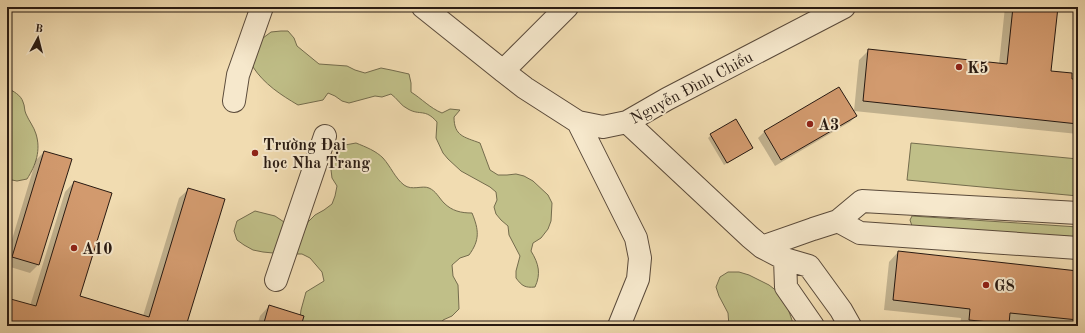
<svg xmlns="http://www.w3.org/2000/svg" width="1085" height="333" font-family="'Old Standard TT',serif">
	<style>
		.green { fill: #c0bf88; stroke: #746c4d }
		.shadow { fill: #0003 }
		.building { fill: #d29a6e; stroke: #281a12 }
		.lines { fill: none; stroke-linecap: round; stroke-linejoin: round }
		.minor-casing { stroke: #5a4a3a; stroke-width: 24 }
		.minor { stroke: #f6e8cc; stroke-width: 22 }
		.poi-dot { fill: #8f2418; stroke: #f6e8cc; stroke-width: 1.5 }
		.labels { text-anchor: middle; stroke-width: 4; stroke-linejoin: round; paint-order: stroke }
		.poi-label { font-size: 16px; font-weight: bold; fill: #281a12; stroke: #f6e8cc; text-anchor: start }
		.street-label { font-size: 16px; fill: #281a12; stroke: #f6e8cc }
	</style>
	<rect width="100%" height="100%" fill="#f1dcb1"/>
	<filter id="stains"><feTurbulence type="fractalNoise" baseFrequency=".005" numOctaves="4"/><feColorMatrix values="0 0 0 0 .2 0 0 0 0 .09 0 0 0 0 .02 0 0 0 .5 -.17"/></filter>
	<radialGradient id="worn" r=".72"><stop offset=".6" stop-color="#630" stop-opacity="0"/><stop offset="1" stop-color="#630" stop-opacity=".3"/></radialGradient>
	<path class="green" d="M 281,31 L 288,31 L 294,38 L 297,46 L 319,64 L 347,66 L 355,70 L 365,73 L 381,68 L 391,70 L 409,74 L 411,83 L 411,92 C 422,99 430,108 442,113 L 450,109 L 460,110 L 454,117 C 454,136 464,137 480,143 L 490,170 L 498,175 L 507,175 L 516,174 L 524,176 L 533,181 L 548,195 L 552,203 L 551,221 L 548,229 L 541,238 L 533,243 L 531,251 C 539,264 541,274 535,287 C 525,288 522,286 516,278 L 516,271 L 520,256 L 509,235 L 508,226 L 501,220 L 496,214 L 494,207 L 497,200 L 496,192 L 490,187 L 461,171 L 448,159 L 443,153 L 436,138 L 437,122 C 425,108 420,116 408,109 C 401,106 397,98 391,94 L 382,97 L 375,96 L 349,103 L 342,101 L 335,96 L 328,93 L 323,100 L 298,105 C 281,95 264,84 253,67 L 257,45 L 263,38 L 271,32 Z
		M 7,88 C 13,91 21,95 23,102 C 25,106 24,110 26,114 C 29,121 34,127 36,134 C 41,150 36,165 27,179 L 17,181 L 7,179 Z
		M 356,143 C 366,147 376,151 383,158 C 391,167 395,178 404,185 C 412,191 422,185 429,188 C 436,191 439,198 444,203 C 452,211 461,213 472,213 C 479,230 480,240 469,255 L 460,258 L 452,265 L 453,276 L 458,285 L 459,309 L 452,316 L 443,320 L 440,326 L 299,326 L 301,310 L 306,292 L 324,281 L 322,272 L 310,258 L 302,254 L 283,254 L 263,252 L 253,250 L 244,245 L 237,240 L 234,231 L 237,221 L 255,211 L 275,216 L 284,222 L 301,239 L 308,222 L 315,215 L 324,210 L 332,204 L 335,196 L 337,186 L 332,178 L 331,170 L 332,161 L 338,152 L 345,145 Z
		M 911,143 L 1078,159 L 1078,196 L 907,180 Z
		M 912,216 L 1078,227 L 1078,237 L 919,227 L 912,226 L 910,220 Z
		M 728,272 L 739,272 L 749,275 L 769,285 L 778,292 L 785,300 L 794,326 L 729,326 L 728,313 L 719,296 L 716,287 L 720,277 Z"/>
	<path class="shadow" d="M 1005,7 L 1057,7 L 1050,71 L 1071,80 L 1078,80 L 1078,134 L 854,111 L 859,60 L 869,50 L 999,64 Z
		M 839,88 L 856,116 L 850,122 L 775,166 L 758,138 L 764,132 Z
		M 711,135 L 751,148 L 748,151 L 724,165 L 708,138 Z
		M 44,152 L 38,265 L 30,273 L 7,266 L 7,256 L 36,160 Z
		M 74,182 L 79,297 L 143,316 L 179,198 L 189,189 L 185,326 L 7,326 L 7,299 L 30,306 L 65,192 Z
		M 898,252 L 1078,272 L 1078,324 L 1076,326 L 1035,326 L 1008,323 L 1005,326 L 960,326 L 961,318 L 884,310 L 889,262 Z
		M 269,306 L 300,326 L 257,326 L 260,316 Z"/>
	<path class="building" d="M 1013,7 L 1058,7 L 1051,71 L 1072,73 L 1072,79 L 1078,79 L 1078,124 L 863,101 L 868,49 L 1007,64 Z
		M 839,87 L 857,116 L 781,160 L 764,131 Z
		M 736,119 L 753,148 L 727,163 L 710,134 Z
		M 44,151 L 72,159 L 39,265 L 12,257 Z
		M 74,181 L 112,193 L 80,296 L 149,317 L 188,188 L 225,199 L 186,326 L 76,326 L 62,322 L 61,326 L 7,326 L 7,298 L 36,306 Z
		M 898,251 L 1078,271 L 1078,320 L 1010,313 L 1009,324 L 969,320 L 970,309 L 893,300 Z
		M 269,305 L 304,316 L 301,326 L 263,326 Z"/>
	<g class="lines">
		<defs>
			<path id="minor" d="M 423,7 L 503,71 L 525,88 L 578,122 L 603,127 L 627,122 L 667,99 L 844,7
				M 503,71 L 567,7
				M 234,101 L 238,75 L 262,7
				M 578,122 L 636,238 L 640,258 L 638,279 L 619,326
				M 627,122 L 750,237 L 762,247 L 785,259 L 809,266 L 841,310 L 850,326
				M 838,221 L 860,233 L 1078,248
				M 762,247 L 813,229 L 838,221 L 862,201 L 1078,213
				M 785,259 L 786,287 L 813,326
				M 276,280 L 325,136"/>
		</defs>
		<use href="#minor" class="minor-casing"/>
		<use href="#minor" class="minor"/>
	</g>
	<g class="poi-dot">
		<circle cx="959" cy="67" r="4"/>
		<circle cx="810" cy="124" r="4"/>
		<circle cx="255" cy="153" r="4"/>
		<circle cx="74" cy="248" r="4"/>
		<circle cx="986" cy="285" r="4"/>
	</g>
	<g class="labels">
		<g class="poi-label">
			<text x="967" y="73">K5</text>
			<text x="818" y="130">A3</text>
			<text x="263" y="150">Trường Đại<tspan x="263" dy="18">học Nha Trang</tspan></text>
			<text x="82" y="254">A10</text>
			<text x="994" y="291">G8</text>
		</g>
		<g class="street-label">
			<text transform="translate(691 87) rotate(-28)" y="6">Nguyễn Đình Chiểu</text>
		</g>
	</g>
	<rect width="1085" height="333" fill="none" stroke="#f1dcb1" stroke-width="24"/>
	<rect x="8" y="8" width="1069" height="317" fill="none" stroke="#281a12" stroke-width="2"/>
	<rect x="12" y="12" width="1061" height="309" fill="none" stroke="#281a12"/>
	<g transform="translate(38 38) rotate(7)" stroke="#f6e8cc" stroke-width="3" paint-order="stroke">
	<path d="M0-3L7 15L0 10L-7 15Z" fill="#281a12"/>
	<text y="-6" font-size="11" font-weight="bold" text-anchor="middle" fill="#281a12">B</text>
	</g>
	<rect width="100%" height="100%" filter="url(#stains)"/>
	<rect width="100%" height="100%" fill="url(#worn)"/>
</svg>
